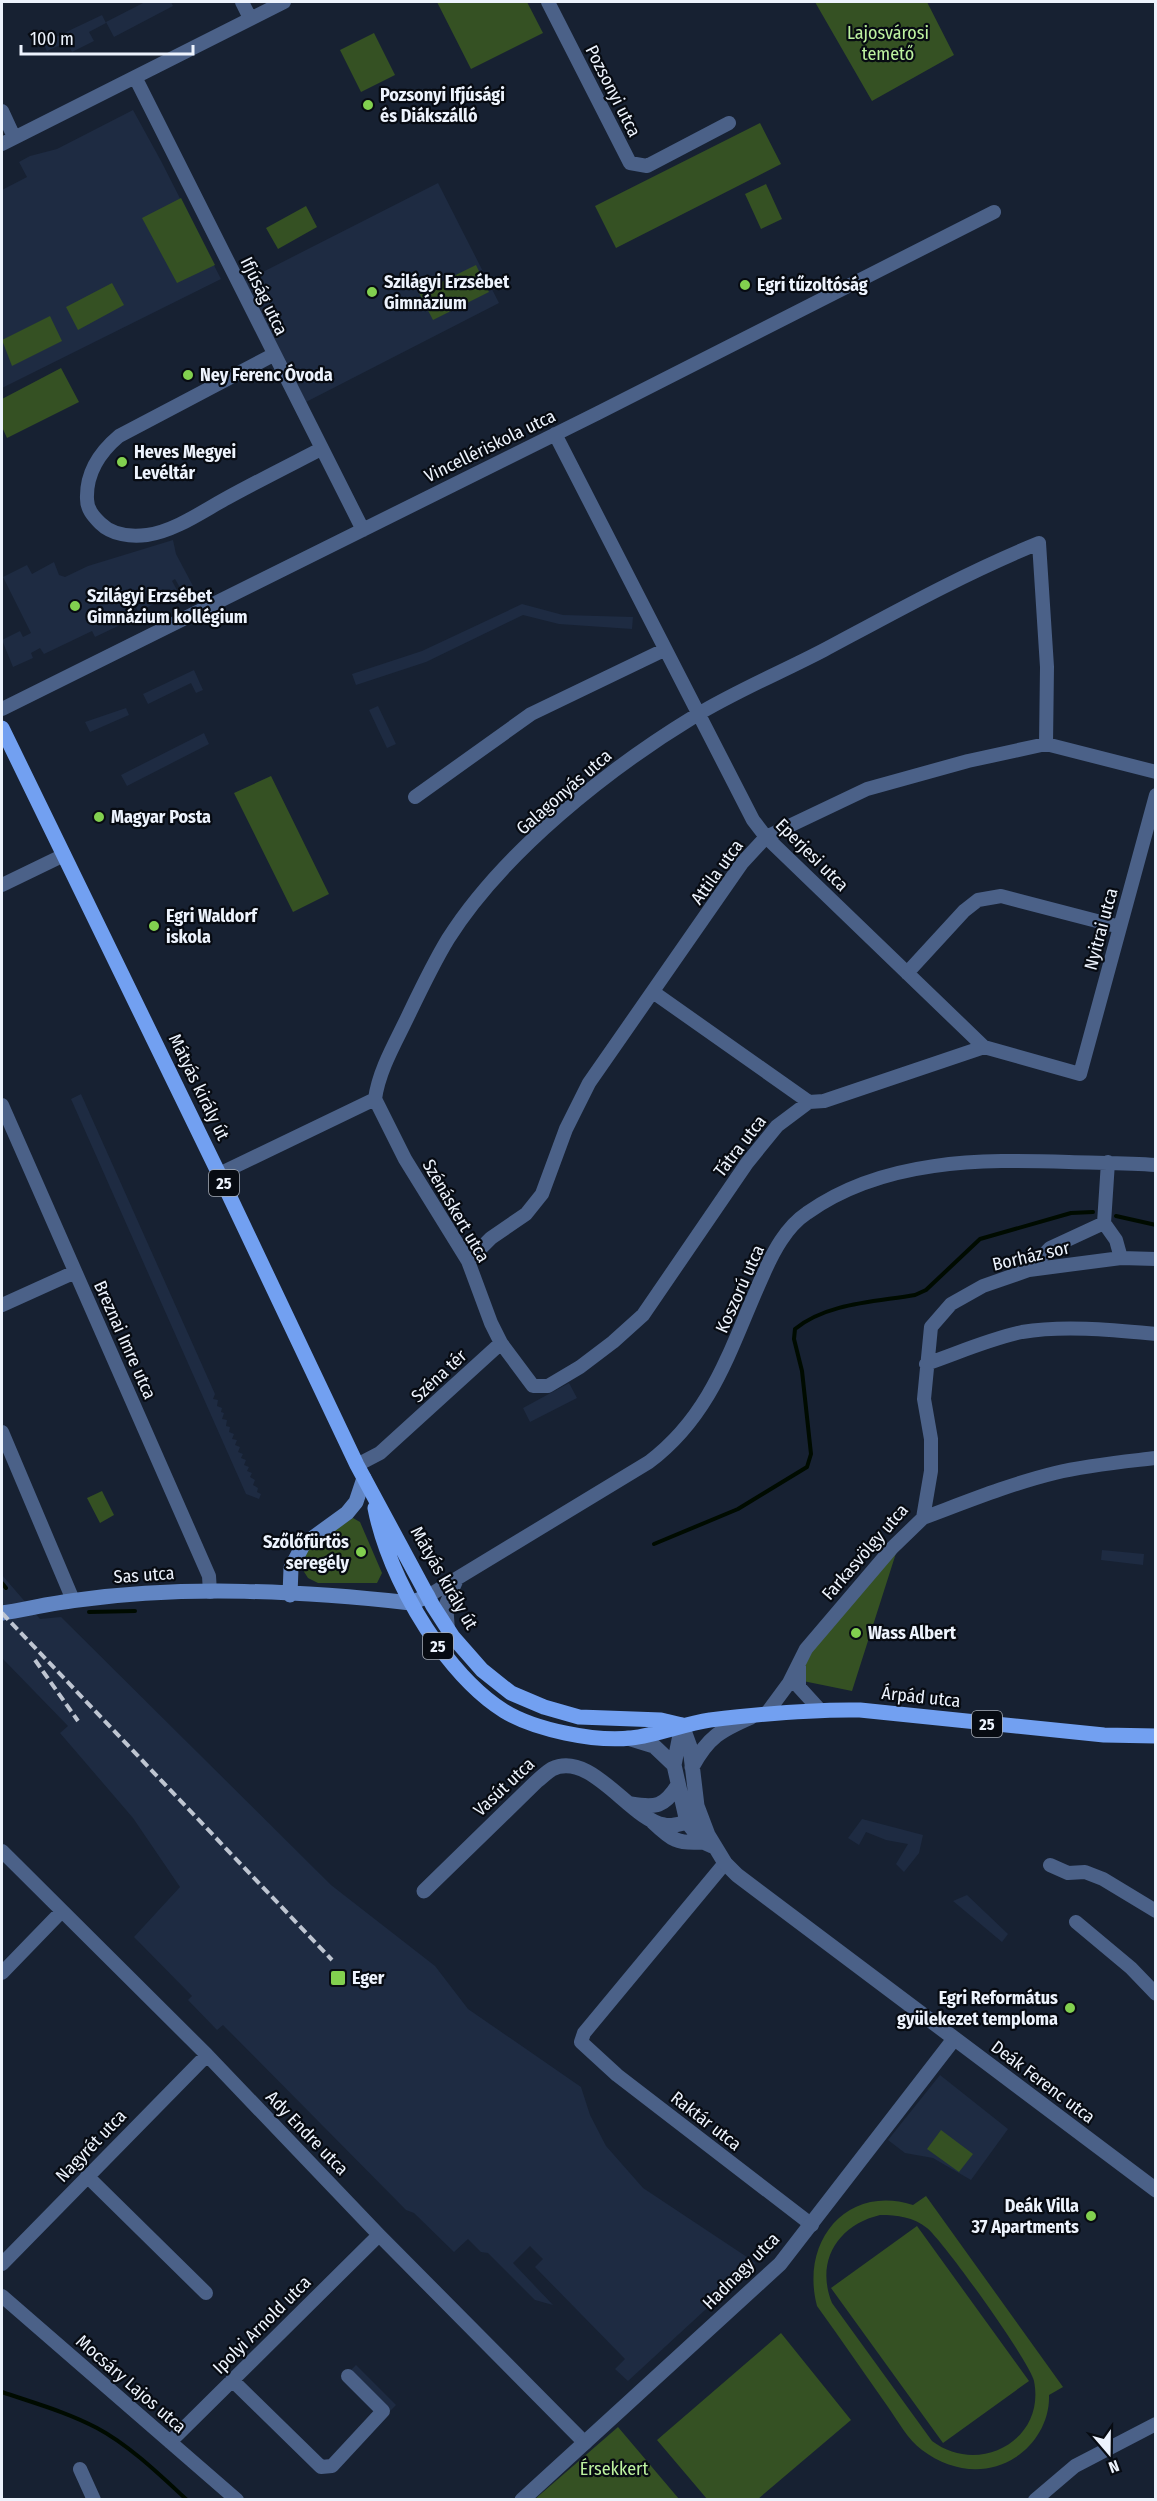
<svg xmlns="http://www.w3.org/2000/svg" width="1157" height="2501" font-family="'Fira Sans Condensed',sans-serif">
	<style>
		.built { fill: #1e2b42 }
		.green { fill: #355123; fill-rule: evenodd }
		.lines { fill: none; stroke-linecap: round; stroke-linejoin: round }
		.stream { stroke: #000b00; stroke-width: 4 }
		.minor { stroke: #4b6188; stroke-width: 14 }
		.tertiary { stroke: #4b6188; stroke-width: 15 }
		.secondary { stroke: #6185c3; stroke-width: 15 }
		.primary { stroke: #72a0f1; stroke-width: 15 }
		.rail { stroke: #bec5d1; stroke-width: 4; stroke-dasharray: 9 4.5; stroke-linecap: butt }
		.poi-dot { fill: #82d04f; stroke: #070b12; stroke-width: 2 }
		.labels { text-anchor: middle; stroke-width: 4.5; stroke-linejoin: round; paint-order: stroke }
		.shield { fill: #070b12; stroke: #a8adb6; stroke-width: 1.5 }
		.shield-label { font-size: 16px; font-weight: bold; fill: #edf3fd }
		.park-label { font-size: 18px; fill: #bef3a0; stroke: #070b12 }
		.street-label { font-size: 18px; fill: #edf3fd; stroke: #070b12 }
		.poi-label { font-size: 18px; font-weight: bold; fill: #edf3fd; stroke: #070b12; text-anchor: start }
	</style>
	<rect width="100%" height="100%" fill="#172132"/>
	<path class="built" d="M 145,2 L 171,2 L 173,6 L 114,37 L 106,22 Z
		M 102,15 L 106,23 L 89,32 L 94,41 L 72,52 L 67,42 L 47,51 L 43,43 Z
		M 133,110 L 161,161 L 221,279 L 2,388 L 2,190 L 27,177 L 19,162 L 30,156 L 57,149 Z
		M 438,183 L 499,303 L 306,402 L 245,281 Z
		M 173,540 L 176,554 L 193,586 L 182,591 L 175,579 L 172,581 L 178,592 L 138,612 L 133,600 L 130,601 L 136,614 L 118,626 L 95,637 L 92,631 L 44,654 L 40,648 L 31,653 L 33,658 L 13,667 L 2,640 L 20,631 L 23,637 L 31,633 L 3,577 L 27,565 L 32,574 L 54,562 L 59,575 L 65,577 L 88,566 Z
		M 522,604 L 563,615 L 633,617 L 632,629 L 559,624 L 523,615 L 426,662 L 356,685 L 352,674 L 422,651 Z
		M 194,670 L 203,690 L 196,693 L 191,683 L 148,704 L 143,694 Z
		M 378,706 L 396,744 L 387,748 L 369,710 Z
		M 126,708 L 129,715 L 90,732 L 85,722 Z
		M 204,733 L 209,744 L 127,786 L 121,775 Z
		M 81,1094 L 215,1394 L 213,1399 L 218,1400 L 217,1406 L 222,1408 L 221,1412 L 224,1413 L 222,1419 L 227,1420 L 226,1426 L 230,1427 L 229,1432 L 234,1434 L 232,1439 L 237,1440 L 235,1445 L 240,1447 L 238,1452 L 243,1454 L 241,1458 L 246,1460 L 244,1465 L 249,1467 L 247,1471 L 252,1473 L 250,1477 L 255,1480 L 253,1485 L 258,1488 L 257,1492 L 261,1494 L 259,1499 L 246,1494 L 71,1099 Z
		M 569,1383 L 577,1398 L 530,1422 L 523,1408 Z
		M 1102,1550 L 1144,1554 L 1143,1565 L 1101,1560 Z
		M 2,1575 L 40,1619 L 61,1617 L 331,1885 L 435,1966 L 468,2009 L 581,2087 L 590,2115 L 606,2146 L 643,2188 L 756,2263 L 628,2381 L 615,2369 L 625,2359 L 535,2267 L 543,2259 L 530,2246 L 513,2263 L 553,2305 L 535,2300 L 488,2253 L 481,2252 L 468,2239 L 454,2252 L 414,2213 L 406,2210 L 223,2025 L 217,2030 L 188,2000 L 192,1996 L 134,1937 L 180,1887 L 133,1818 L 60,1733 L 68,1726 L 2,1658 Z
		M 862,1819 L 923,1835 L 919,1853 L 904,1872 L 896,1864 L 908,1844 L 886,1840 L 866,1832 L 859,1845 L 848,1838 Z
		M 967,1895 L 1008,1934 L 1002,1942 L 953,1901 Z
		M 940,2075 L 1008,2129 L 971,2180 L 933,2158 L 905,2153 L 888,2140 Z
		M 356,2365 L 396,2405 L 390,2411 L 350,2371 Z"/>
	<path class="green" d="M 437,2 L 527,2 L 543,33 L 471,69 Z
		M 815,2 L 927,2 L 954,55 L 872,101 Z
		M 374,33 L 395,75 L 361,92 L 340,50 Z
		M 760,123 L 781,164 L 616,248 L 595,206 Z
		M 766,184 L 782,219 L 761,229 L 745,194 Z
		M 181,198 L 215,265 L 177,283 L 142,218 Z
		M 306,206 L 317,227 L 278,249 L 266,228 Z
		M 476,265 L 489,292 L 433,320 L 419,293 Z
		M 112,283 L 124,305 L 78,330 L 66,307 Z
		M 50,316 L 62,341 L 12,366 L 2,340 Z
		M 61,368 L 79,402 L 7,438 L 2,427 L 2,399 Z
		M 271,776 L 329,894 L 293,912 L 234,793 Z
		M 102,1491 L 114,1515 L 100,1523 L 87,1498 Z
		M 353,1518 L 360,1522 L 382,1573 L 377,1583 L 318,1583 L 308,1578 L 301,1567 L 300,1559 L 304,1550 Z
		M 897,1550 L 852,1691 L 803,1681 L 803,1663 L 812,1647 Z
		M 941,2130 L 973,2154 L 959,2172 L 927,2149 Z
		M 926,2196 L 1063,2387 L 1049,2395 C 1050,2420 1036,2444 1016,2457 C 986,2477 950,2471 922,2450 C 908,2440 898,2421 888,2407 C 864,2373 841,2339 817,2306 C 800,2242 846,2184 913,2205 ZM 880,2215 C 898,2215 913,2217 927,2228 C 944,2242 1030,2362 1034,2381 C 1046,2441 978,2476 932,2441 L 832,2303 C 815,2261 838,2225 880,2215 Z
		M 917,2226 L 1029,2381 L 943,2443 L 831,2288 Z
		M 781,2333 L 851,2420 L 758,2499 L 707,2499 L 657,2440 Z
		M 618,2427 L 679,2499 L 535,2499 Z"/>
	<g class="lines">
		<path class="stream" d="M 1116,1216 L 1156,1225
			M 654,1544 L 738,1509 L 807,1467 L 811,1454 L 802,1371 L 794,1339 L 795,1329 C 827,1303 875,1302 915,1295 L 926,1290 L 980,1239 L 1071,1213 L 1093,1212
			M 2,1583 L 6,1588
			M 89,1612 L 135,1611
			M 2,2392 C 34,2403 67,2412 97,2428 C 129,2445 160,2475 187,2500"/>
		<path class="minor" d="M 242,2 L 250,18
			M 548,2 L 630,163 L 647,166 L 729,123
			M 135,77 L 363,530
			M 2,111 L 14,137
			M 2,144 L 284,2
			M 273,355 L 119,436 C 100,452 86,473 87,499 C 87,509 93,516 100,523 C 112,535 131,537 147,535 C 175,531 203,511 227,498 C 258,481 290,465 321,449
			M 555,434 L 753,820 L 766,837 L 984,1047
			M 2,709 L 598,413 L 994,212
			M 415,797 L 531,714 L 664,650
			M 2,885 L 64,855
			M 907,973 L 964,911 L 978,900 L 1001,896 L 1120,927
			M 653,992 L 809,1102
			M 375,1099 L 405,1159 L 468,1261 L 491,1323 L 501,1343 L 533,1386 L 548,1386 L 580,1367 L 613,1342 L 643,1315 L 747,1163 L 777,1126 L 809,1102 L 824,1101 L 984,1047 L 1080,1074 L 1156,795
			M 375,1099 C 379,1069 397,1040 410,1012 C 422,987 434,962 448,939 C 503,852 608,769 695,716 C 736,691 782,672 824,650 C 895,612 965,573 1039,543 L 1047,667 L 1046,744
			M 2,1105 L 209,1576 L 210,1592
			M 1108,1162 L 1104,1223 L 1116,1240 L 1121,1258
			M 219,1174 L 375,1099
			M 468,1261 L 491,1238 L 526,1214 L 542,1194 L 566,1129 L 589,1083 L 742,863 L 766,837 L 867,789 L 968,761 L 1046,744 L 1156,772
			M 1029,1270 L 1050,1248 L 1104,1223
			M 2,1305 L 75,1272
			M 926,1364 C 958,1353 989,1339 1022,1332 C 1064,1325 1113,1330 1156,1334
			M 2,1432 L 73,1600
			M 357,1465 L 380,1453 L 501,1343
			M 923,1518 C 966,1502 1010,1484 1055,1473 C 1088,1465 1122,1462 1156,1458
			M 428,1596 L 649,1462 C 714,1413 731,1345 763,1275 C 773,1252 786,1227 807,1213 C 883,1159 981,1159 1069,1162 C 1098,1163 1127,1163 1156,1165
			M 448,1630 L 446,1604 L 457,1579
			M 799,1666 L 799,1687 L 820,1710
			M 766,1714 L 789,1683 L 806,1649 L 892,1548 L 923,1518 L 931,1471 L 931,1439 L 924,1399 L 931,1327 L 951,1304 L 983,1286 L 1029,1270 L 1121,1258 L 1156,1259
			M 2,1851 L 207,2055 L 379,2235 L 585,2443
			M 725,1863 L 584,2033 L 581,2042 L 617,2075 L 812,2225
			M 1050,1865 L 1068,1873 L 1085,1872 L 1103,1879 L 1156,1911
			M 1076,1922 L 1131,1968 L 1156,1994
			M 2,1973 L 62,1911
			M 87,2176 L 206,2293
			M 2,2264 L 207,2055
			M 2,2296 L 237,2500
			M 232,2380 L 321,2467 L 332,2466 L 383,2411 L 348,2376
			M 170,2442 L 379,2235
			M 80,2469 L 94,2500
			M 1035,2500 L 1075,2466 L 1156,2424"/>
		<path class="tertiary" d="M 682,1725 L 690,1747 L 697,1806 L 708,1835 L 725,1863 L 737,1875 L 1156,2190
			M 682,1725 L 674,1765 L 687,1822 L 703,1842 L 712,1846
			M 628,1738 L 654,1746 L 674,1765
			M 692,1767 C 708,1737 721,1730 751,1717
			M 631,1804 C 656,1808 664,1807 678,1785
			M 653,1822 C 672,1840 677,1844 703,1842
			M 424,1891 L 537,1781 C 542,1777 547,1772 552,1769 C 591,1750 630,1819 664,1825 C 672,1827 679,1824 687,1822
			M 522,2500 L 780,2264 L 954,2039"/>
		<path class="secondary" d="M 290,1595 L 291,1568 L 303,1545 L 347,1513 L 356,1502 L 364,1478
			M 2,1613 C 27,1609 52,1603 78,1600 C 187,1585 302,1591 411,1603 L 428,1596"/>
		<path class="primary" d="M 2,728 L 219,1174 L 357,1465 L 433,1606 L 453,1637 L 482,1670 L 511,1693 L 544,1707 L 579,1717 L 661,1720 L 682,1725
			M 375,1508 C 384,1554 409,1605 437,1644 C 455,1669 477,1694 504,1711 C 535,1730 595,1742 631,1738 C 658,1735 683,1724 710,1720 C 760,1714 810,1709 860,1710 L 1104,1735 L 1156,1736"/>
		<path class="rail" d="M 2,1613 L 332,1960
			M 35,1660 L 78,1721"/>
	</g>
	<g class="poi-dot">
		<circle cx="368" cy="105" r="6"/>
		<circle cx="745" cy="285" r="6"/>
		<circle cx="372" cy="292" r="6"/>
		<circle cx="188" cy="375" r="6"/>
		<circle cx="122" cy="462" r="6"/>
		<circle cx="75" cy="606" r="6"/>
		<circle cx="99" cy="817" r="6"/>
		<circle cx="154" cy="926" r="6"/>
		<circle cx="361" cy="1552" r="6"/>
		<circle cx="856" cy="1633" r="6"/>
		<rect x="330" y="1970" width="16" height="16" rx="3"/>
		<circle cx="1070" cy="2008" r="6"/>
		<circle cx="1091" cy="2216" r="6"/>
	</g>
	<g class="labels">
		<g class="shield">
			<rect x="209" y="1170" width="30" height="26" rx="4.5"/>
			<rect x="423" y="1633" width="30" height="26" rx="4.5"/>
			<rect x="972" y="1711" width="30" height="26" rx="4.5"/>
		</g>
		<g class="shield-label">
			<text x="224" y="1189">25</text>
			<text x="438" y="1652">25</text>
			<text x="987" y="1730">25</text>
		</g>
		<g class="park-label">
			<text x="888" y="39">Lajosvárosi<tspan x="888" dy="21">temető</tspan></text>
			<text x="614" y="2475">Érsekkert</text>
		</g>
		<g class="street-label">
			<text transform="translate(613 91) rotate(63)" y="6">Pozsonyi utca</text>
			<text transform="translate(264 296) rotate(64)" y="6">Ifjúság utca</text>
			<text transform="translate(490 446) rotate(-26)" y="6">Vincellériskola utca</text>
			<text transform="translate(564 792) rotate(-41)" y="6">Galagonyás utca</text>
			<text transform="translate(812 855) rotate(45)" y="6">Eperjesi utca</text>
			<text transform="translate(717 872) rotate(-54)" y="6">Attila utca</text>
			<text transform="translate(1101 929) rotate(-75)" y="6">Nyitrai utca</text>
			<text transform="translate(199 1087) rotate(64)" y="6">Mátyás király út</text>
			<text transform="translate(740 1146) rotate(-52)" y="6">Tátra utca</text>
			<text transform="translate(456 1211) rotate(60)" y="6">Szénáskert utca</text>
			<text transform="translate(1031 1256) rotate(-13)" y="6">Borház sor</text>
			<text transform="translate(740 1289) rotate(-66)" y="6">Koszorú utca</text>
			<text transform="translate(125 1340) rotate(66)" y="6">Breznai Imre utca</text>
			<text transform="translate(439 1376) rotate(-43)" y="6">Széna tér</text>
			<text transform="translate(865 1552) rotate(-49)" y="6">Farkasvölgy utca</text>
			<text transform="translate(144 1575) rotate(-4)" y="6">Sas utca</text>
			<text transform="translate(444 1578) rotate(60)" y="6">Mátyás király út</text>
			<text transform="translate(921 1697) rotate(6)" y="6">Árpád utca</text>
			<text transform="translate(504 1787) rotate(-43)" y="6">Vasút utca</text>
			<text transform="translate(1043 2082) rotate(37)" y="6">Deák Ferenc utca</text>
			<text transform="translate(706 2121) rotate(38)" y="6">Raktár utca</text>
			<text transform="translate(307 2133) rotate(46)" y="6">Ady Endre utca</text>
			<text transform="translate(91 2146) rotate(-46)" y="6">Nagyrét utca</text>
			<text transform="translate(741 2271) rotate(-45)" y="6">Hadnagy utca</text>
			<text transform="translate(262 2325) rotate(-45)" y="6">Ipolyi Arnold utca</text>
			<text transform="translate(131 2384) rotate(41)" y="6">Mocsáry Lajos utca</text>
		</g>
		<g class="poi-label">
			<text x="380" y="101">Pozsonyi Ifjúsági<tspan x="380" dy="21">és Diákszálló</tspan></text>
			<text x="384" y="288">Szilágyi Erzsébet<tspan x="384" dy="21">Gimnázium</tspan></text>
			<text x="757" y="291">Egri tűzoltóság</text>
			<text x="200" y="381">Ney Ferenc Óvoda</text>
			<text x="134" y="458">Heves Megyei<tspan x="134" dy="21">Levéltár</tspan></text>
			<text x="87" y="602">Szilágyi Erzsébet<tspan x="87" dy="21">Gimnázium kollégium</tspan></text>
			<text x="111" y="823">Magyar Posta</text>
			<text x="166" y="922">Egri Waldorf<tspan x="166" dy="21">iskola</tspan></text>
			<text x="349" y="1548" text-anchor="end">Szőlőfürtös<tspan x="349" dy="21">seregély</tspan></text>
			<text x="868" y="1639">Wass Albert</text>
			<text x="352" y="1984">Eger</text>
			<text x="1058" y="2004" text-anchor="end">Egri Református<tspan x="1058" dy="21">gyülekezet temploma</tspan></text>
			<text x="1079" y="2212" text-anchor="end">Deák Villa<tspan x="1079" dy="21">37 Apartments</tspan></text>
		</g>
	</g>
	<rect width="1157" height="2501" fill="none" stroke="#edf3fd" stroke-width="6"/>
	<g transform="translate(1109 2453) rotate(160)" stroke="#070b12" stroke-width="4.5" paint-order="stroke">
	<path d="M0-4.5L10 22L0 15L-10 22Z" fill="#edf3fd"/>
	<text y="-9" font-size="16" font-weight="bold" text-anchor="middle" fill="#edf3fd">N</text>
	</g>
	<path d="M21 45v9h172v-9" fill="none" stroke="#edf3fd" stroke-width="3"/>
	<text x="30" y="45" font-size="18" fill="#edf3fd" stroke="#070b12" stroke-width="4.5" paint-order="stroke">100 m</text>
</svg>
